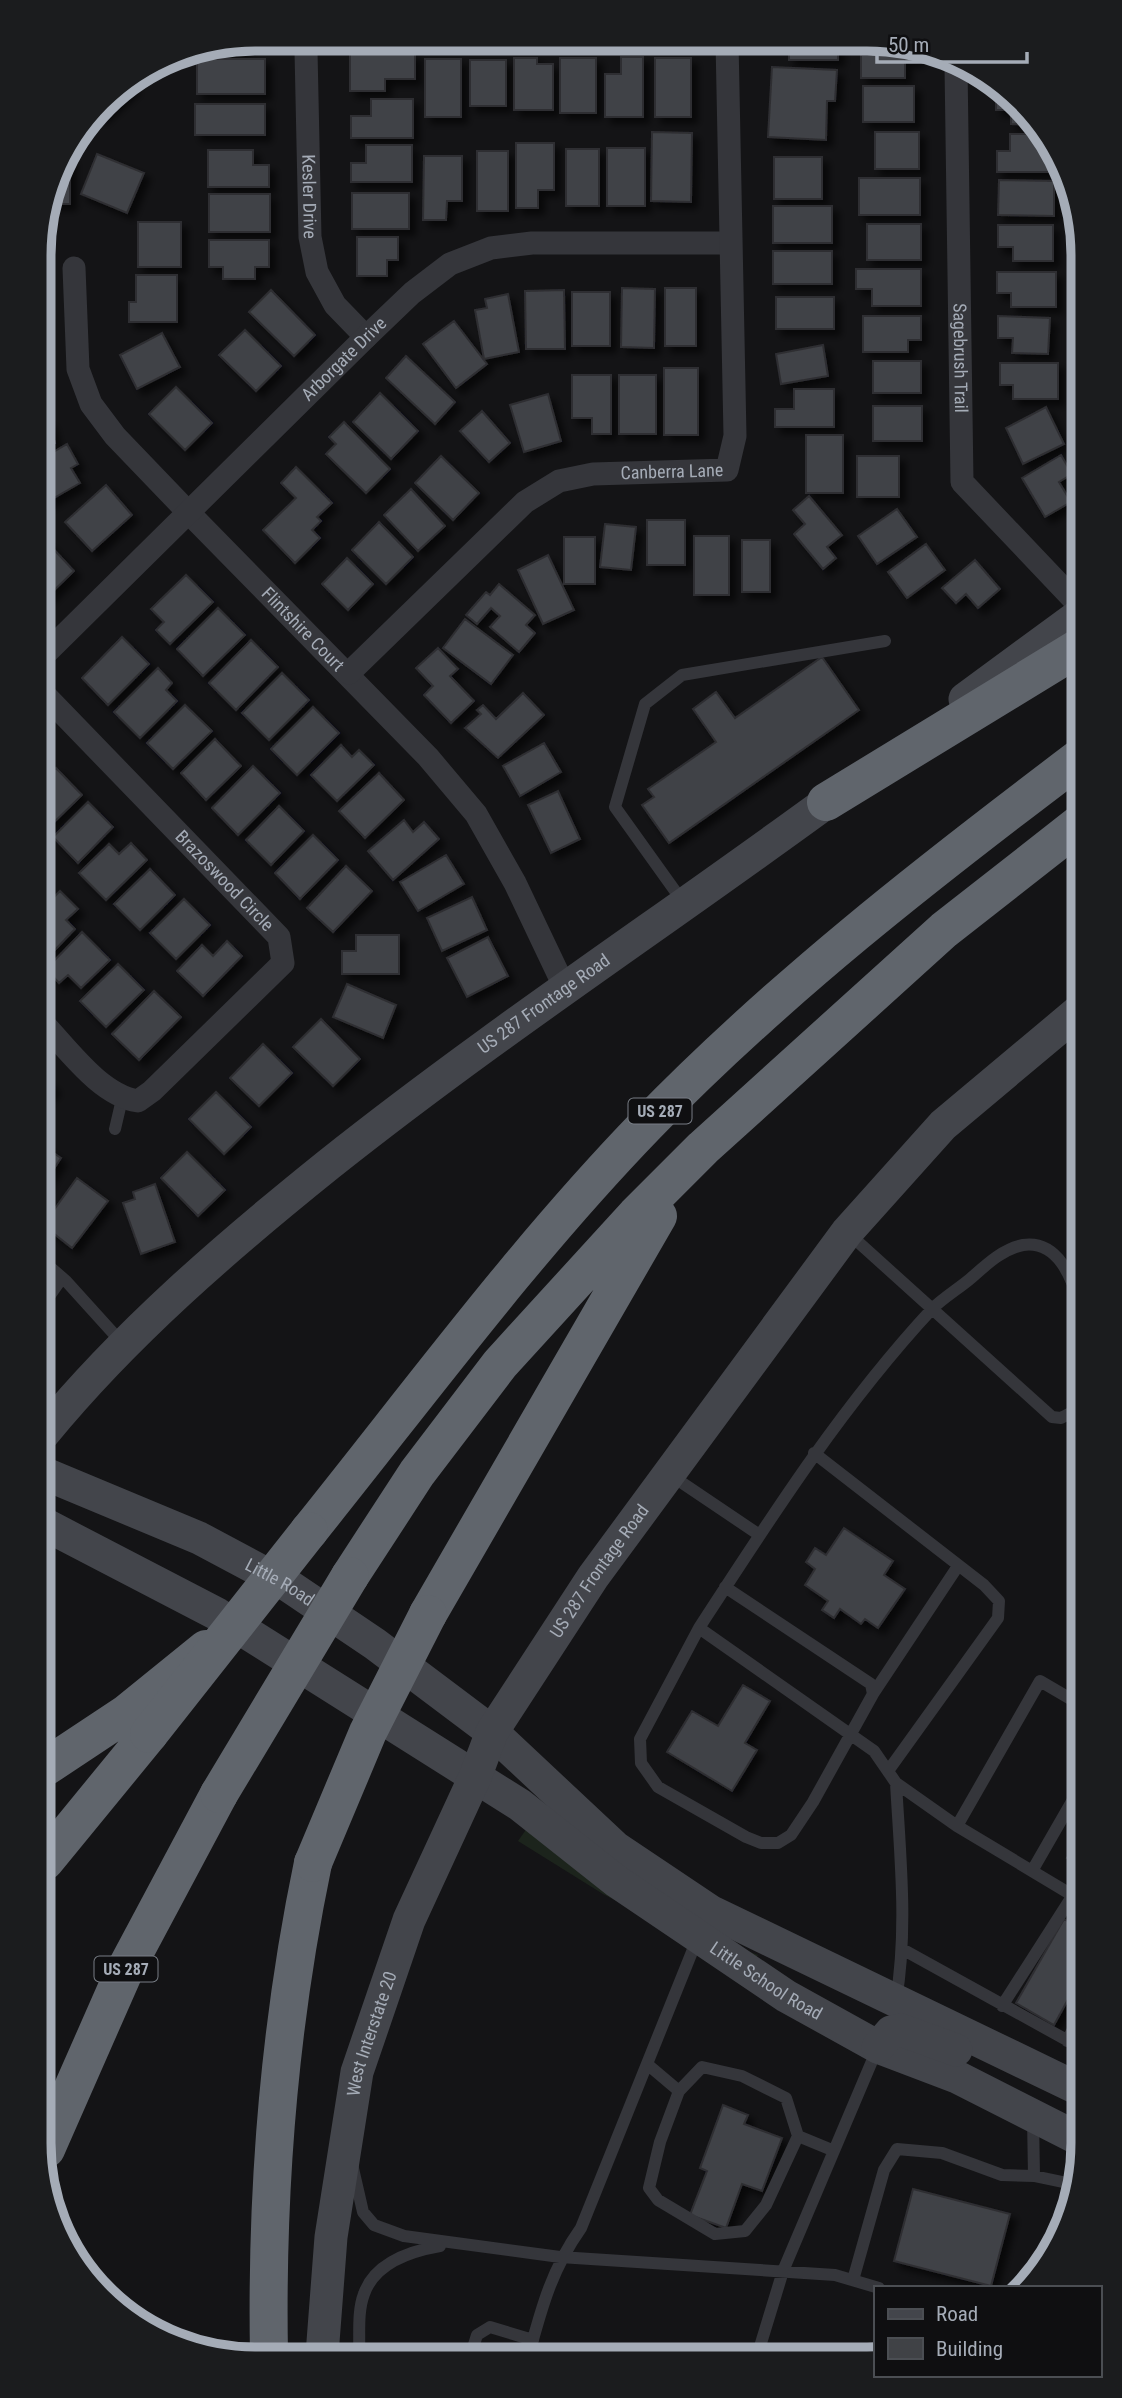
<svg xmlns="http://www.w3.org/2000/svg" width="1122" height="2398" font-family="'Roboto Condensed',sans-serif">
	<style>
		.green { fill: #1c241c }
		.building { fill: #404246; stroke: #2e2e32; stroke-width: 2; filter: url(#shadow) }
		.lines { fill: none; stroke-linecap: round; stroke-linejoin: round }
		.service { stroke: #35363b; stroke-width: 12 }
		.minor { stroke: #35363b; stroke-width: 23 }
		.secondary { stroke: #43454b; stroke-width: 33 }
		.motorway { stroke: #60656c; stroke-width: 38 }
		.motorway-bridge { stroke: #60656c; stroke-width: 38 }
		.labels { text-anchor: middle; stroke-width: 7; stroke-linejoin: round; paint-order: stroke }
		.shield { fill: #0f0f11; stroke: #787d85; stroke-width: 2 }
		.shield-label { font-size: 16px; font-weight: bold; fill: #a5acb7 }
		.street-label { font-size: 18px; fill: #a5acb7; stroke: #0f0f11 }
		.rim { fill: none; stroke: #a5acb7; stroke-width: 9 }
	</style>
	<defs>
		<filter id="shadow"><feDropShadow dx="6" dy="6" stdDeviation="3.5" flood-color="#0009"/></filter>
	</defs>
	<rect width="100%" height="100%" fill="#141416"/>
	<path class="green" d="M 530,1824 L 742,1949 L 758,1955 L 753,1963 L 670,1929 L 603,1894 L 518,1841 Z"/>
	<path class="building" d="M 244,41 L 244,49 L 201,49 Z
		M 789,42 L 838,42 L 838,60 L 789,60 Z
		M 871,42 L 909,43 L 917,46 L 917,61 L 905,61 L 905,78 L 861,78 L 861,55 L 871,55 Z
		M 350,54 L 415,54 L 415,79 L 385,79 L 385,91 L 350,91 Z
		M 621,57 L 643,57 L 643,117 L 605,117 L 605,74 L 621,74 Z
		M 514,58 L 537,58 L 537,64 L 553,64 L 553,110 L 514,110 Z
		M 560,58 L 596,58 L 596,113 L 560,113 Z
		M 655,58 L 691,58 L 691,117 L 655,117 Z
		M 197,59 L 265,59 L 265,94 L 197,94 Z
		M 425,59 L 461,59 L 461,117 L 425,117 Z
		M 470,60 L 506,60 L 506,106 L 470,106 Z
		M 772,67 L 837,70 L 835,101 L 827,101 L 826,140 L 768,137 Z
		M 129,82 L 134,87 L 100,118 L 96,113 L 112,92 Z
		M 863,86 L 914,86 L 914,122 L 863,122 Z
		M 996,88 L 1010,92 L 1037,125 L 1011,124 L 1011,110 L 996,110 Z
		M 371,99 L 413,99 L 413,138 L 351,138 L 351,116 L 371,116 Z
		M 195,104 L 265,104 L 265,135 L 195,135 Z
		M 652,132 L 692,133 L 691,202 L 651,201 Z
		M 875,132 L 919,132 L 919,169 L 875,169 Z
		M 1010,134 L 1044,134 L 1053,144 L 1053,172 L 997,172 L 997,151 L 1010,151 Z
		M 516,143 L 554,143 L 554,190 L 538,190 L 538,208 L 516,208 Z
		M 366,145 L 412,145 L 412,182 L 351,182 L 351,163 L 366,163 Z
		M 607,148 L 645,148 L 645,206 L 607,206 Z
		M 566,149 L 599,149 L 599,206 L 566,206 Z
		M 208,150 L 253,150 L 253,165 L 269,165 L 269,187 L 208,187 Z
		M 477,151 L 508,151 L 508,211 L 477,211 Z
		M 97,154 L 144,173 L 127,213 L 81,194 Z
		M 424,156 L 462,156 L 462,201 L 447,201 L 446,220 L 423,220 Z
		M 62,157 L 70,157 L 70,204 L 49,204 Z
		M 774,157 L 822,157 L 822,199 L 774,199 Z
		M 859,178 L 920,178 L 920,215 L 859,215 Z
		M 999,180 L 1054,181 L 1054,216 L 998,215 Z
		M 352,193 L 409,193 L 409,229 L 352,229 Z
		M 209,194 L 270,194 L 270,232 L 209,232 Z
		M 773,206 L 832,206 L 832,243 L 773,243 Z
		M 138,222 L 181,222 L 181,267 L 138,267 Z
		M 867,224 L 921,224 L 921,260 L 867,260 Z
		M 998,225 L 1053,225 L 1053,261 L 1013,261 L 1013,247 L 998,247 Z
		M 357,237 L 398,237 L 398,260 L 387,260 L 387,276 L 357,276 Z
		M 209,240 L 269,240 L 269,267 L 255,267 L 255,279 L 223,279 L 223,267 L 209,267 Z
		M 773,251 L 832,251 L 832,284 L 773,284 Z
		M 856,269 L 921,269 L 921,306 L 872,306 L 872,289 L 856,289 Z
		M 997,272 L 1056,272 L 1056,307 L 1011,307 L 1011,293 L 997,293 Z
		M 136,275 L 177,275 L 177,322 L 129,322 L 129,302 L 136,302 Z
		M 622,288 L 655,289 L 654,348 L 621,347 Z
		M 665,288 L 696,288 L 696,346 L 665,346 Z
		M 271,290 L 315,335 L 294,356 L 249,312 Z
		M 564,290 L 565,349 L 526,349 L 525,291 Z
		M 572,292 L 610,292 L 610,346 L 572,346 Z
		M 508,294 L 519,352 L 484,359 L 475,310 L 487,308 L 485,299 Z
		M 776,297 L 834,297 L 834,329 L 776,329 Z
		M 863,316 L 921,316 L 921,340 L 908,340 L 908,352 L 863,352 Z
		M 998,316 L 1050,318 L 1048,354 L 1012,353 L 1013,338 L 998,338 Z
		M 454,321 L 487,364 L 456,388 L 423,344 Z
		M 245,330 L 281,366 L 256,391 L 219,355 Z
		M 162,333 L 180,367 L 137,389 L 120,355 Z
		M 823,345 L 828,376 L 781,384 L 776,354 Z
		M 406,356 L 455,402 L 435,424 L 386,378 Z
		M 873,361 L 921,361 L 921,393 L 873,393 Z
		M 1000,363 L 1058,363 L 1058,399 L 1013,399 L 1013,385 L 1000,385 Z
		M 664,368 L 698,368 L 698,435 L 664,435 Z
		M 572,375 L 611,375 L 611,434 L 592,434 L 592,418 L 572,418 Z
		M 619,375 L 656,375 L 656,434 L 619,434 Z
		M 176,387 L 212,423 L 185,450 L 149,414 Z
		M 794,389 L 834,389 L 834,427 L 775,427 L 775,409 L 794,409 Z
		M 380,393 L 418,431 L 391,459 L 353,422 Z
		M 548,394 L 561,441 L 524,452 L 510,405 Z
		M 873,406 L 922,406 L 922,441 L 873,441 Z
		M 1046,407 L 1064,444 L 1023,464 L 1006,428 Z
		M 482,411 L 510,443 L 489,462 L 460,431 Z
		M 49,421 L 55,443 L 40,448 L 40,424 Z
		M 344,422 L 390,469 L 366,493 L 326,454 L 336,444 L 329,437 Z
		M 806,435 L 843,435 L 843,493 L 806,493 Z
		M 67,444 L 78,464 L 71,468 L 80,483 L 40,506 L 40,460 Z
		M 1061,455 L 1072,474 L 1059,482 L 1071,502 L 1045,517 L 1022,478 Z
		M 441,456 L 479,493 L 453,520 L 415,483 Z
		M 857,456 L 899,456 L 899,497 L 857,497 Z
		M 296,467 L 332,503 L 317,517 L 321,521 L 312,530 L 320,538 L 295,563 L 263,530 L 296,498 L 281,483 Z
		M 106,485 L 132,515 L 92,551 L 65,522 Z
		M 411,489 L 445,526 L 418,551 L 384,515 Z
		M 809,496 L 842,535 L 827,547 L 836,558 L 823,569 L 794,534 L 805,524 L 793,510 Z
		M 897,509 L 917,537 L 877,564 L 858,536 Z
		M 647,520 L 685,520 L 685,565 L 647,565 Z
		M 379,522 L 413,557 L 386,584 L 352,550 Z
		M 605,524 L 636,527 L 631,570 L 600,567 Z
		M 694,536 L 729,536 L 729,595 L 694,595 Z
		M 564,537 L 595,537 L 595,584 L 564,584 Z
		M 742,540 L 770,540 L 770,592 L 742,592 Z
		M 47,542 L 74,571 L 40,604 L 40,549 Z
		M 926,544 L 945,570 L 907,598 L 888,572 Z
		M 548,555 L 574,610 L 543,624 L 518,570 Z
		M 347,558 L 373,584 L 348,610 L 322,584 Z
		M 975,560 L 1000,589 L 978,608 L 966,594 L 956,603 L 942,588 Z
		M 186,575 L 213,602 L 170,644 L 156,630 L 164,622 L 151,609 Z
		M 499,584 L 535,615 L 526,625 L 535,633 L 519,652 L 490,627 L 500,616 L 491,608 L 477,624 L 466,615 L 486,592 L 490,595 Z
		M 218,608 L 245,635 L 203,676 L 177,649 Z
		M 465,619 L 513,655 L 491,684 L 443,648 Z
		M 122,637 L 149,664 L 108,705 L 82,678 Z
		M 251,640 L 278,667 L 236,710 L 209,683 Z
		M 438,648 L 458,669 L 450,676 L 474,701 L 451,723 L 424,695 L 433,686 L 416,668 Z
		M 822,657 L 859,710 L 669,843 L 642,805 L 654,797 L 648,789 L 716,742 L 693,709 L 716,692 L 735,718 Z
		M 158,668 L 172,683 L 166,690 L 177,701 L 140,738 L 114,712 Z
		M 282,673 L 309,700 L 269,740 L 242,713 Z
		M 523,693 L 544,715 L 498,758 L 465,728 L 481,714 L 477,710 L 483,705 L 496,719 Z
		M 185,705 L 212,731 L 173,769 L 147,743 Z
		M 313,707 L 339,733 L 297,775 L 271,749 Z
		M 215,739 L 241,766 L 206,800 L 181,773 Z
		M 544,743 L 561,772 L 520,796 L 503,766 Z
		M 341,745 L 352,757 L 359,750 L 374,765 L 337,801 L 311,775 Z
		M 253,766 L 280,793 L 238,835 L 212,808 Z
		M 56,768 L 82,795 L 41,835 L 41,782 Z
		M 379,773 L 404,800 L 365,838 L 339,811 Z
		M 558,791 L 580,839 L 551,853 L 528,805 Z
		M 88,802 L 113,827 L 78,863 L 53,837 Z
		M 279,806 L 304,831 L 271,865 L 246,840 Z
		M 404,820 L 413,832 L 424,822 L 439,839 L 393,880 L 368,851 Z
		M 313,835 L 338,860 L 300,899 L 275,873 Z
		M 131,843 L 147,860 L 106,900 L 79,873 L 109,844 L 119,854 Z
		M 446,855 L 464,884 L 418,911 L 400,882 Z
		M 346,866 L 372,891 L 333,932 L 307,908 Z
		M 150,869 L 175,895 L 140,930 L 114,904 Z
		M 60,891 L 78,909 L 66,920 L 75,929 L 52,953 L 42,943 L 41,910 Z
		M 472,897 L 487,930 L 442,951 L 427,918 Z
		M 184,899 L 210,925 L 176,959 L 150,933 Z
		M 82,932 L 110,960 L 81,988 L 68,975 L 59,983 L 46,969 Z
		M 356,935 L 399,935 L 399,974 L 342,974 L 342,951 L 356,951 Z
		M 488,937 L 508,976 L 467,997 L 447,958 Z
		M 227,941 L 242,956 L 203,996 L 177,971 L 202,945 L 213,956 Z
		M 118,964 L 144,990 L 106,1027 L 80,1001 Z
		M 347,984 L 396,1005 L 383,1038 L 333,1017 Z
		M 154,991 L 181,1017 L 139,1060 L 112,1034 Z
		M 321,1019 L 360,1059 L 333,1086 L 293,1047 Z
		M 263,1044 L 292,1073 L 259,1106 L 230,1078 Z
		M 42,1076 L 54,1088 L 42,1100 Z
		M 216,1092 L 251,1127 L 224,1154 L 189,1119 Z
		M 42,1145 L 61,1158 L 42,1187 Z
		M 187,1152 L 225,1190 L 198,1216 L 161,1178 Z
		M 77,1178 L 108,1201 L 72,1248 L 43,1225 Z
		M 155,1184 L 175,1242 L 141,1254 L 123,1203 L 135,1199 L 133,1192 Z
		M 844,1528 L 893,1561 L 884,1575 L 905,1589 L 878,1628 L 865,1619 L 861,1624 L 840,1609 L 834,1618 L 822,1610 L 828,1601 L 805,1585 L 815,1569 L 806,1562 L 815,1548 L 826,1555 Z
		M 743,1685 L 770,1701 L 745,1743 L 757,1750 L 732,1791 L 667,1752 L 692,1711 L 718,1726 Z
		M 1082,1832 L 1082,1867 L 1067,1858 Z
		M 1064,1919 L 1082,1929 L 1082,1974 L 1054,2025 L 1016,2003 Z
		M 723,2105 L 748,2115 L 744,2124 L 782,2138 L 762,2191 L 742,2184 L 726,2228 L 690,2215 L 707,2171 L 700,2168 Z
		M 913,2189 L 1010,2214 L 991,2286 L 894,2261 Z
		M 1043,2245 L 1056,2245 L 1044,2266 Z"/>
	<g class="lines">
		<path class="service" d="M 683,902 L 615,807 L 645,704 L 682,675 L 885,641
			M 115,1129 L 122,1099
			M 847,1232 L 1052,1417 L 1061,1418 L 1080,1408
			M 43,1261 L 66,1281 L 123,1344
			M 43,1305 L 62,1278
			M 1080,1305 C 1072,1278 1058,1240 1023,1245 C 1002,1249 985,1266 970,1279 C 958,1289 943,1298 932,1309 C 842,1406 771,1517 699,1628 L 874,1751 L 896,1783 L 913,1795 L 957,1826 L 1082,1901
			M 814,1453 L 984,1585 L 999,1601 L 998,1618 L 888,1771
			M 669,1474 L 758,1534
			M 699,1628 L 640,1739 L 641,1763 L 658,1787 L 746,1837 L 761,1843 L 778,1843 L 791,1835 L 813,1802 L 873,1694 L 871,1684 L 725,1587
			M 873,1694 L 958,1566
			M 896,1783 C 900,1855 908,1929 896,2000
			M 957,1826 L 1040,1681 L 1081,1705
			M 1032,1871 L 1082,1784
			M 902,1949 L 1083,2049
			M 1002,2006 L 1073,1895
			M 1067,2041 L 1082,2012
			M 647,2064 L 679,2091
			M 702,2067 L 742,2076 L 786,2098 L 798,2136 L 766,2205 L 745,2231 L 715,2234 L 658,2200 L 649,2188 L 660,2142 L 679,2091 Z
			M 798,2136 L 832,2150
			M 352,2164 L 363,2212 L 374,2225 L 404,2236 L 560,2257 L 835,2275 L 879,2288
			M 1034,2176 L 1077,2185
			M 853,2280 L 884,2170 L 897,2149 L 942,2153 L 1002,2175 L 1034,2176 L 1033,2118
			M 758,2353 L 783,2271 L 878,2047
			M 471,2354 L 477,2335 L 490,2327 L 533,2340
			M 529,2354 C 542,2306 552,2269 581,2228 L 698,1937
			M 359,2355 C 360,2336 357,2312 364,2294 C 375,2262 411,2251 440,2246"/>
		<g class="minor">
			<path id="s1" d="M 309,39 L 306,51 L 310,237 L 317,272 L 335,305 L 366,337"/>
			<path id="s2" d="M 956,66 L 962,482 L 1077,603"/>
			<path id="s3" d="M 74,268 L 78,369 L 91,404 L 115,436 L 187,511 L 428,757 L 476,814 L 515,883 L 564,986"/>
			<path id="s4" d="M 40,659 L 366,337 L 412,293 L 450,264 L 491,248 L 532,243 L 730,243"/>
			<path id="s5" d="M 349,673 L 525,502 L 559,481 L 593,474 L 727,470 L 735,436 L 727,41"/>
			<path id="s6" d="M 41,691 L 279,937 L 283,963 L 152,1091 L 138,1101 C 100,1095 68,1049 42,1022"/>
		</g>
		<g class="secondary">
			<path d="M 965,699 L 1078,616"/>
			<path id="s7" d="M 43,1434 C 126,1333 226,1247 328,1165 C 495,1032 674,915 846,788"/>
			<path id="s8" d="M 43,1473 L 199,1538 L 289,1586 L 375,1644 L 492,1732 L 616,1848 L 710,1911 L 1083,2091"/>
			<path id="s9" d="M 44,1524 L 217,1614 L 520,1805 L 616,1881 L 786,1996 L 878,2047 L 957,2077 L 1083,2141"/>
			<path d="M 878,2047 L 891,2032 L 901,2030 L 956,2050"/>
			<path id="s10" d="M 322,2355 L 331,2237 L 357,2072 L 409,1920 L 475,1777 L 492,1732 L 593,1577 L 847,1232 L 943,1125 L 1079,1011"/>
		</g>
		<path class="motorway" d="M 826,802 L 1078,648
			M 309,1531 C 419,1394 524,1251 646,1125 C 778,989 927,873 1078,759
			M 350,1576 L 417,1473 L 500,1364 L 636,1215 L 703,1148 L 944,930 L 1078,825
			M 428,1614 L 658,1216
			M 44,1768 L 127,1713 L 206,1649
			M 45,1861 L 149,1734
			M 46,2149 L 123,1974 L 219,1794
			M 269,2355 C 266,2189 279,2026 313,1863"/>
		<path class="motorway-bridge" d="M 149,1734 L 309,1531
			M 219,1794 L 350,1576
			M 313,1863 L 368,1732 L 428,1614"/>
	</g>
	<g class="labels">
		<g class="shield">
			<rect x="628.5" y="1098.5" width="63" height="25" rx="5"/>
			<rect x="94.5" y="1956.5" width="63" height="25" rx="5"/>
		</g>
		<g class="shield-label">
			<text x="660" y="1117">US 287</text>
			<text x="126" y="1975">US 287</text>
		</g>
		<g class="street-label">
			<text dy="6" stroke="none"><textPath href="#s1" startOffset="158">Kesler Drive</textPath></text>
			<text dy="6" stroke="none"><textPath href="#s2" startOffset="292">Sagebrush Trail</textPath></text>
			<text dy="6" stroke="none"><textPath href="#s4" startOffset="427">Arborgate Drive</textPath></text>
			<text dy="6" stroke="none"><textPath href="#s5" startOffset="399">Canberra Lane</textPath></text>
			<text dy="6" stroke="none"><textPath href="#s3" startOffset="448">Flintshire Court</textPath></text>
			<text dy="6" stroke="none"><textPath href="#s6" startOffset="264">Brazoswood Circle</textPath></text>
			<text dy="6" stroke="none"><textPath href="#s7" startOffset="662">US 287 Frontage Road</textPath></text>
			<text dy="6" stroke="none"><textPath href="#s10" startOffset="845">US 287 Frontage Road</textPath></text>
			<text dy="6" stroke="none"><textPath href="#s8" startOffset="261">Little Road</textPath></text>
			<text dy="6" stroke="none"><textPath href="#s9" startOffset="856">Little School Road</textPath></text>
			<text dy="6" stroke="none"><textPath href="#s10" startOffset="326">West Interstate 20</textPath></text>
		</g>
	</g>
	<path d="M0 0H1122V2398H0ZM255 51H867A204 204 0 0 1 1071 255V2143A204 204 0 0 1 867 2347H255A204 204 0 0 1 51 2143V255A204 204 0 0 1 255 51Z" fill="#1b1c1e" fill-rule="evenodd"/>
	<path class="rim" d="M255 51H867A204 204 0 0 1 1071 255V2143A204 204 0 0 1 867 2347H255A204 204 0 0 1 51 2143V255A204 204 0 0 1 255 51Z"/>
	<rect x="874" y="2286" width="228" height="91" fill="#0f0f11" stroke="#4b4e53" stroke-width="2"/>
	<rect x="888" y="2309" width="35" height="10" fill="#43454b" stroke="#4b4e53" stroke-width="2"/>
	<text x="936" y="2321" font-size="21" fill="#a5acb7">Road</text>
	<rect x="888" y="2338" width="35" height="21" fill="#404246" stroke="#4b4e53" stroke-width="2"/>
	<text x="936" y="2356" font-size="21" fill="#a5acb7">Building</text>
	<path d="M877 52v10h150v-10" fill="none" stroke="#a5acb7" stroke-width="3.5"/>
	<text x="888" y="52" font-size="21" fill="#a5acb7" stroke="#0f0f11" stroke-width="5" paint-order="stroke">50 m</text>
</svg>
